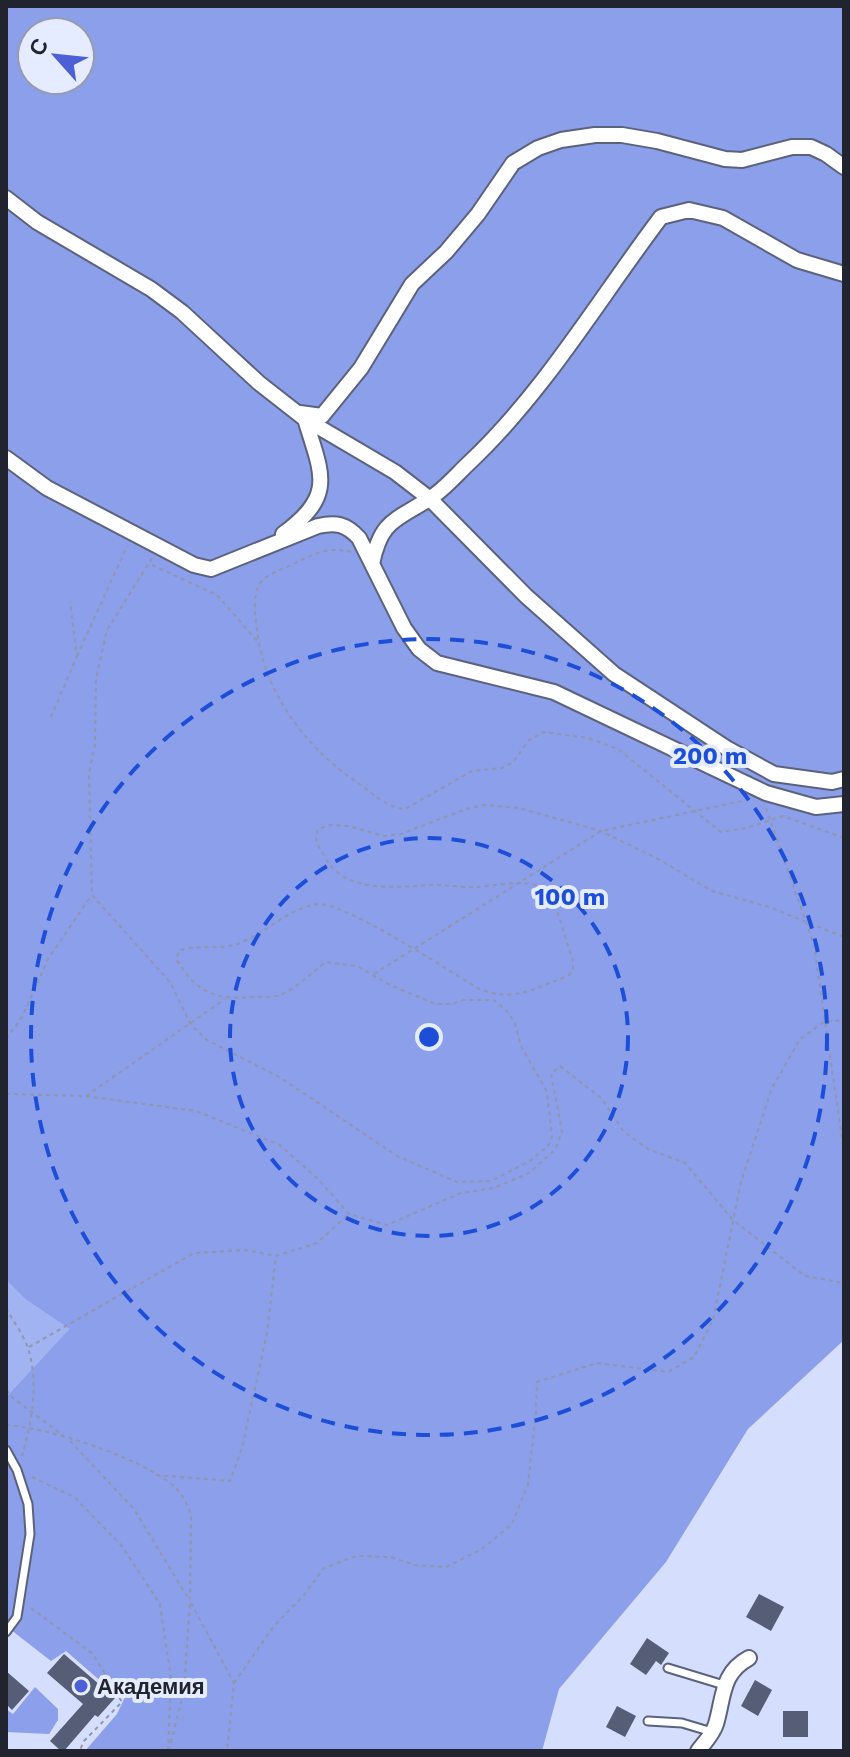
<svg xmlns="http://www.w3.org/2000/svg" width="850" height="1757" font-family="'Work Sans',sans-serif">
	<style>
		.green { fill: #a2b3f1 }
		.forest { fill: #8c9fea; fill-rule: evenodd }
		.building { fill: #555d77 }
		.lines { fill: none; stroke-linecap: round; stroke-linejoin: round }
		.lane-casing { stroke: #5b627c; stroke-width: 11 }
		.street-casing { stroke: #5b627c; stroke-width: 18 }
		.path { stroke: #8f96ad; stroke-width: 2; stroke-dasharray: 4 4; stroke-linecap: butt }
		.lane { stroke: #fff; stroke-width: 7 }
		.street { stroke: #fff; stroke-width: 14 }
		.ring { fill: none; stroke: #1d4ed8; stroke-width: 4; stroke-dasharray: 14 10 }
		.poi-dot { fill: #4d5fd4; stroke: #e6ecff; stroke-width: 3 }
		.labels { text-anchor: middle; stroke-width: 8; stroke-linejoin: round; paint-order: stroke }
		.poi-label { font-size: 22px; font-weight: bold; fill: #21242f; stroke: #e6ecff; text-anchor: start }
		.centre { fill: #1d4ed8; stroke: #e6ecff; stroke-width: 4 }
		.ring-label { font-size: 24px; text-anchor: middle; font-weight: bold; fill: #1d4ed8; stroke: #e6ecff; stroke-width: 8; stroke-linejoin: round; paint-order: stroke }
	</style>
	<rect width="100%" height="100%" fill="#d5defd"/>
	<path class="green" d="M 6,1280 L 25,1299 L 69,1329 L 6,1397 Z"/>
	<path class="forest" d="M 6,6 L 844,6 L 844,1340 L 748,1429 L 666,1562 L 559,1689 L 542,1751 L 85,1751 L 117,1714 L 125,1697 L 97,1678 L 66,1651 L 51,1661 L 6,1626 L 6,1397 L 69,1329 L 25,1299 L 6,1280 ZM 32,32 L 80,32 L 80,80 L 32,80 Z
		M 35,1687 L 58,1709 L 58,1720 L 49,1734 L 6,1732 L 6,1709 L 13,1714 Z"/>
	<path class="building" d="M 759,1594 L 784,1607 L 771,1631 L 746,1617 Z
		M 647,1638 L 669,1653 L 661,1665 L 656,1661 L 646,1675 L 630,1664 Z
		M 64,1654 L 115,1698 L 98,1717 L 95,1715 L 64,1751 L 61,1751 L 50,1741 L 83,1704 L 47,1673 Z
		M 6,1671 L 29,1691 L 12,1710 L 6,1704 Z
		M 755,1680 L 772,1690 L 758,1716 L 741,1706 Z
		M 617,1706 L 636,1716 L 625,1737 L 606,1727 Z
		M 783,1711 L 808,1711 L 808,1737 L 783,1737 Z"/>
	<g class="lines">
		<defs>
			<path id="lane" d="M 6,1450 L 17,1470 L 28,1504 L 30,1534 L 17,1617 L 6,1632
				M 668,1668 L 724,1685
				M 648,1721 L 682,1723 L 712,1732"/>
			<path id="street" d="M 6,198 L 37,222 L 151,289 L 182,312 L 259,383 L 305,419 L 395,472 L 430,499 L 526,596 L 614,674 L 728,749 L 774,774 L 832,782 L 844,779
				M 300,413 L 322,416 L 361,368 L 412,284 L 446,252 L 478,214 L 513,163 L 538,148 L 561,140 L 595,135 L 622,135 L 657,141 L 725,159 L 742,160 L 792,147 L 811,147 L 826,154 L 844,167
				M 6,458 L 47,488 L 194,565 L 211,569 L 318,526 C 336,522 346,524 359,538 L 404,628 L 419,649 L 437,663 L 554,692 L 766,793 L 816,807 L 844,804
				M 283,534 C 336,495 322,475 305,419
				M 372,564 C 381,520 395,521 429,499 C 444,490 457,474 470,462 C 545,391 599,299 661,217 L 689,210 L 723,218 L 797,260 L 844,274
				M 698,1751 C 705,1742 713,1734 716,1724 C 724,1697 721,1673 749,1658"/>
		</defs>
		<use href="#lane" class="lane-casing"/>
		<use href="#street" class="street-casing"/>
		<path class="path" d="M 351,552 C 329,546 313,554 293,564 C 282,570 263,574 258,587 C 253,600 255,616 257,630 C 264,693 306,748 358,783 C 374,794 385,807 405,809 L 472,771 L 502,768 L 513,762 L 529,740 L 544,732 L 588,738 L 618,749 L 721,832 L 746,828 L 783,816 L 844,838
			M 152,558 L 107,630 L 96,679 L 95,744 L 89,774 L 92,895 L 170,982 L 191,1025 L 207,1040 L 281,1078 L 397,1156 L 457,1182 L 491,1181 L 530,1161 L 548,1146 L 552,1137 L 547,1092 L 521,1046 L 515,1023 L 507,1011 L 494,1000 L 464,1000 L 452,1004 L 435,1004 L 388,984 L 357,966 L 325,962 C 314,972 293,990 280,995 C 273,998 262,996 254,997 C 215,1000 198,994 176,959 L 180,950 C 199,945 218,949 234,945 C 262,937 286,909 317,904 C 343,901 451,972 479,989 C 515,1003 534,988 568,976 L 573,970 L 573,961 L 552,895 C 532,875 501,886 475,887 C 461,888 446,884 432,885 C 397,887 344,894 325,857 C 319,846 313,842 318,829 L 331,825 L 349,826 L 383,836 L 401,834 L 466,809 L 484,805 L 519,808 L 601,831 L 660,860 L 712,891 L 769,907 L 844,937
			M 152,565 L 217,595 L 258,642
			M 77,656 L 127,546
			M 51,717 L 77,656 L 70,602
			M 766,808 L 814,945 L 844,1152
			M 374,974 L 601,831 L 747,800
			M 6,1039 L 22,1017 L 48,959 L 91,896
			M 6,1094 L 85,1096 L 196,1111 L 280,1145 L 319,1180 L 349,1214 L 387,1225 L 461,1193 L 494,1188 L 529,1173 L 555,1150 L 562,1132 L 551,1074 L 560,1066 L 601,1098 L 624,1132 L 648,1149 L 685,1163 L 733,1220 L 805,1276 L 844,1283
			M 86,1096 L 225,999
			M 6,1308 C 13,1321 23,1334 28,1348 C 39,1383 32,1421 22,1456
			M 29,1347 L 194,1253 L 245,1250 L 276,1256 L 317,1243 L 348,1215
			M 6,1390 L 13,1398 L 65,1437
			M 6,1425 C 50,1428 142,1458 175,1487 C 183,1494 187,1505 191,1514 L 190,1601 L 184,1690 L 169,1750
			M 70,1441 L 134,1509 L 188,1598
			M 156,1475 L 230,1481 L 242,1448 L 267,1333 L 276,1256
			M 32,1477 L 74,1497 L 122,1546 L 160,1604 L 171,1678 L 168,1751
			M 191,1603 L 234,1683 L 227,1751
			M 31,1608 L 93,1654 L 122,1702 L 83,1742 L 80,1751
			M 234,1683 L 274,1626 L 304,1595 L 324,1568 L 356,1556 L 390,1557 L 415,1565 L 446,1567 L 482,1549 L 512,1524 L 528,1484 L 536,1412 L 537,1382 L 597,1363 L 668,1372 L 694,1357 L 713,1320 L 741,1182 L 772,1088 L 800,1039 L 824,1022 L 844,1020"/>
		<use href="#lane" class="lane"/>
		<use href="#street" class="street"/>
	</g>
	<g class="ring">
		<circle cx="429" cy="1037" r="199"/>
		<circle cx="429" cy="1037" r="398"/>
	</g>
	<circle class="poi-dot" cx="81" cy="1686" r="8"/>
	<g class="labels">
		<g class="poi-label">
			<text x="97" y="1694">Академия</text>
		</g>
	</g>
	<circle cx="429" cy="1037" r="12" class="centre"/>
	<g class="ring-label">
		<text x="710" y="764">200 m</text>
		<text x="570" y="905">100 m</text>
	</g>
	<rect width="850" height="1757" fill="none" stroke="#21242f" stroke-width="16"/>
	<g transform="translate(56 56) rotate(297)"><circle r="38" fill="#e6ecff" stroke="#979cac" stroke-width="2"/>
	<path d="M0-6L14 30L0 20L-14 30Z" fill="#4d5fd4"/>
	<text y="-12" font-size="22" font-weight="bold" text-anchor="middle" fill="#21242f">С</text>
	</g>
</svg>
